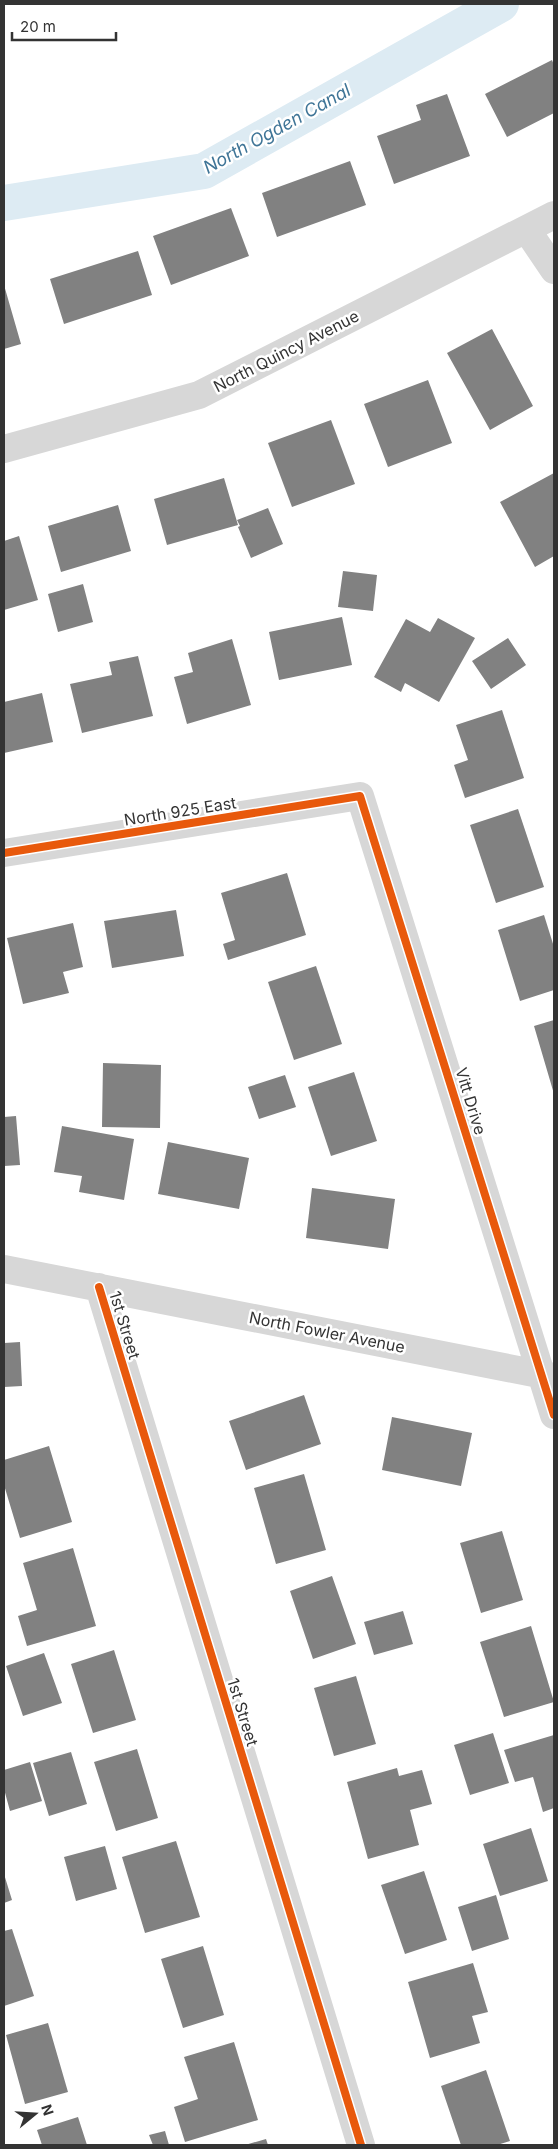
<svg xmlns="http://www.w3.org/2000/svg" width="558" height="2149" font-family="Inter,sans-serif">
	<style>
		.lines { fill: none; stroke-linecap: round; stroke-linejoin: round }
		.canal { stroke: #ddebf3; stroke-width: 36 }
		.building { fill: #818181 }
		.minor { stroke: #d7d7d7; stroke-width: 28 }
		.cycleway-casing { stroke: #fff; stroke-width: 11 }
		.cycleway { stroke: #e8590c; stroke-width: 8 }
		.labels { text-anchor: middle; stroke-width: 5; stroke-linejoin: round; paint-order: stroke }
		.street-label { font-size: 16px; fill: #333; stroke: #fff }
		.water-label { font-size: 18px; font-style: italic; fill: #3f7597; stroke: #fff }
	</style>
	<rect width="100%" height="100%" fill="#fff"/>
	<g class="lines">
		<path class="canal" d="M 4,203 L 204,171 L 501,4"/>
	</g>
	<path class="building" d="M 552,60 L 554,65 L 554,113 L 507,137 L 485,94 Z
		M 447,94 L 470,156 L 394,184 L 377,136 L 421,120 L 416,105 Z
		M 350,161 L 366,205 L 277,237 L 262,193 Z
		M 231,208 L 249,256 L 171,285 L 153,236 Z
		M 138,251 L 152,295 L 64,324 L 50,279 Z
		M 4,285 L 21,344 L 4,349 Z
		M 492,329 L 533,406 L 490,430 L 447,353 Z
		M 428,380 L 452,443 L 388,467 L 364,404 Z
		M 331,420 L 355,484 L 292,507 L 268,443 Z
		M 554,473 L 554,556 L 535,567 L 500,502 Z
		M 224,478 L 238,525 L 167,545 L 154,499 Z
		M 118,505 L 131,551 L 61,572 L 48,526 Z
		M 268,508 L 283,544 L 251,558 L 238,527 L 240,526 L 237,520 Z
		M 19,536 L 38,600 L 4,610 L 4,541 Z
		M 343,571 L 377,575 L 373,611 L 338,607 Z
		M 83,584 L 93,622 L 58,632 L 48,594 Z
		M 342,617 L 352,665 L 279,680 L 269,632 Z
		M 438,618 L 475,638 L 439,702 L 405,683 L 401,692 L 374,677 L 406,619 L 430,632 Z
		M 508,638 L 526,665 L 491,689 L 472,661 Z
		M 232,639 L 251,705 L 187,724 L 174,677 L 193,672 L 188,653 Z
		M 138,656 L 153,716 L 82,733 L 70,684 L 112,675 L 109,662 Z
		M 42,693 L 53,742 L 4,753 L 4,702 Z
		M 502,710 L 524,778 L 465,798 L 454,765 L 468,760 L 456,725 Z
		M 518,809 L 544,887 L 496,903 L 470,825 Z
		M 287,873 L 306,935 L 228,960 L 223,944 L 235,940 L 221,893 Z
		M 176,910 L 184,956 L 112,968 L 104,921 Z
		M 544,915 L 554,947 L 554,990 L 520,1001 L 498,930 Z
		M 73,923 L 83,967 L 63,972 L 69,993 L 23,1004 L 7,938 Z
		M 316,966 L 342,1044 L 294,1060 L 268,982 Z
		M 554,1020 L 554,1094 L 534,1026 Z
		M 103,1063 L 161,1065 L 160,1128 L 102,1127 Z
		M 354,1072 L 377,1141 L 331,1156 L 308,1087 Z
		M 285,1075 L 296,1107 L 259,1119 L 248,1087 Z
		M 16,1116 L 20,1165 L 4,1166 L 4,1117 Z
		M 62,1126 L 134,1139 L 124,1200 L 79,1192 L 82,1176 L 54,1172 Z
		M 168,1142 L 249,1158 L 239,1209 L 158,1194 Z
		M 312,1188 L 395,1199 L 388,1249 L 306,1238 Z
		M 20,1342 L 22,1386 L 4,1387 L 4,1343 Z
		M 304,1395 L 321,1444 L 246,1470 L 229,1421 Z
		M 392,1417 L 472,1433 L 461,1486 L 382,1470 Z
		M 49,1446 L 72,1522 L 20,1538 L 4,1485 L 4,1460 Z
		M 304,1474 L 326,1550 L 276,1564 L 254,1488 Z
		M 502,1531 L 523,1600 L 481,1613 L 460,1543 Z
		M 73,1548 L 96,1626 L 27,1646 L 18,1616 L 37,1610 L 23,1563 Z
		M 332,1576 L 356,1644 L 313,1659 L 290,1591 Z
		M 403,1611 L 413,1644 L 374,1655 L 364,1622 Z
		M 531,1626 L 554,1702 L 504,1717 L 480,1642 Z
		M 114,1650 L 136,1720 L 93,1733 L 71,1664 Z
		M 44,1653 L 62,1703 L 23,1716 L 6,1666 Z
		M 356,1676 L 376,1744 L 334,1756 L 314,1688 Z
		M 493,1733 L 509,1783 L 470,1795 L 454,1745 Z
		M 554,1735 L 554,1808 L 543,1812 L 533,1777 L 515,1782 L 504,1750 Z
		M 137,1749 L 158,1818 L 116,1831 L 94,1762 Z
		M 71,1752 L 87,1804 L 49,1816 L 33,1763 Z
		M 30,1762 L 42,1801 L 10,1811 L 4,1789 L 4,1770 Z
		M 397,1768 L 399,1776 L 422,1770 L 432,1804 L 410,1810 L 419,1845 L 368,1859 L 347,1782 Z
		M 531,1828 L 548,1881 L 500,1896 L 483,1844 Z
		M 176,1841 L 200,1917 L 145,1933 L 122,1857 Z
		M 105,1846 L 117,1889 L 76,1901 L 64,1857 Z
		M 424,1871 L 447,1940 L 405,1954 L 381,1885 Z
		M 4,1874 L 12,1900 L 4,1903 Z
		M 496,1895 L 509,1939 L 472,1951 L 458,1907 Z
		M 12,1929 L 34,1996 L 4,2006 L 4,1931 Z
		M 203,1946 L 224,2015 L 183,2028 L 161,1959 Z
		M 473,1963 L 488,2012 L 472,2016 L 480,2043 L 430,2058 L 408,1982 Z
		M 48,2023 L 68,2092 L 25,2104 L 6,2035 Z
		M 234,2042 L 258,2120 L 185,2142 L 174,2107 L 198,2099 L 184,2057 Z
		M 486,2070 L 510,2141 L 497,2145 L 461,2145 L 441,2086 Z
		M 78,2117 L 87,2145 L 42,2145 L 37,2130 Z
		M 165,2131 L 169,2145 L 153,2145 L 149,2135 Z
		M 266,2139 L 268,2145 L 245,2145 Z"/>
	<g class="lines">
		<path class="minor" d="M 527,230 L 554,270
			M 4,449 L 199,395 L 554,215
			M 4,853 L 360,796 L 554,1415
			M 4,1269 L 554,1377
			M 99,1287 L 361,2145"/>
		<defs>
			<path id="cycleway" d="M 4,853 L 360,796 L 554,1415
				M 99,1287 L 361,2145"/>
		</defs>
		<use href="#cycleway" class="cycleway-casing"/>
		<use href="#cycleway" class="cycleway"/>
	</g>
	<g class="labels">
		<g class="street-label">
			<text transform="translate(286 351) rotate(-27)" y="6">North Quincy Avenue</text>
			<text transform="translate(180 811) rotate(-9)" y="6">North 925 East</text>
			<text transform="translate(471 1101) rotate(73)" y="6">Vitt Drive</text>
			<text transform="translate(125 1325) rotate(73)" y="6">1st Street</text>
			<text transform="translate(327 1332) rotate(11)" y="6">North Fowler Avenue</text>
			<text transform="translate(243 1712) rotate(73)" y="6">1st Street</text>
		</g>
		<g class="water-label">
			<text transform="translate(277 129) rotate(-29)" y="6">North Ogden Canal</text>
		</g>
	</g>
	<rect width="558" height="2149" fill="none" stroke="#333333" stroke-width="10"/>
	<g transform="translate(35 2114) rotate(72)" stroke="#ffffff" stroke-width="4" paint-order="stroke">
	<path d="M0-4L9 19L0 12L-9 19Z" fill="#333333"/>
	<text y="-8" font-size="14" font-weight="bold" text-anchor="middle" fill="#333333">N</text>
	</g>
	<path d="M12 32v8h104v-8" fill="none" stroke="#333333" stroke-width="2.5"/>
	<text x="20" y="32" font-size="15" fill="#333333" stroke="#ffffff" stroke-width="4" paint-order="stroke">20 m</text>
</svg>
